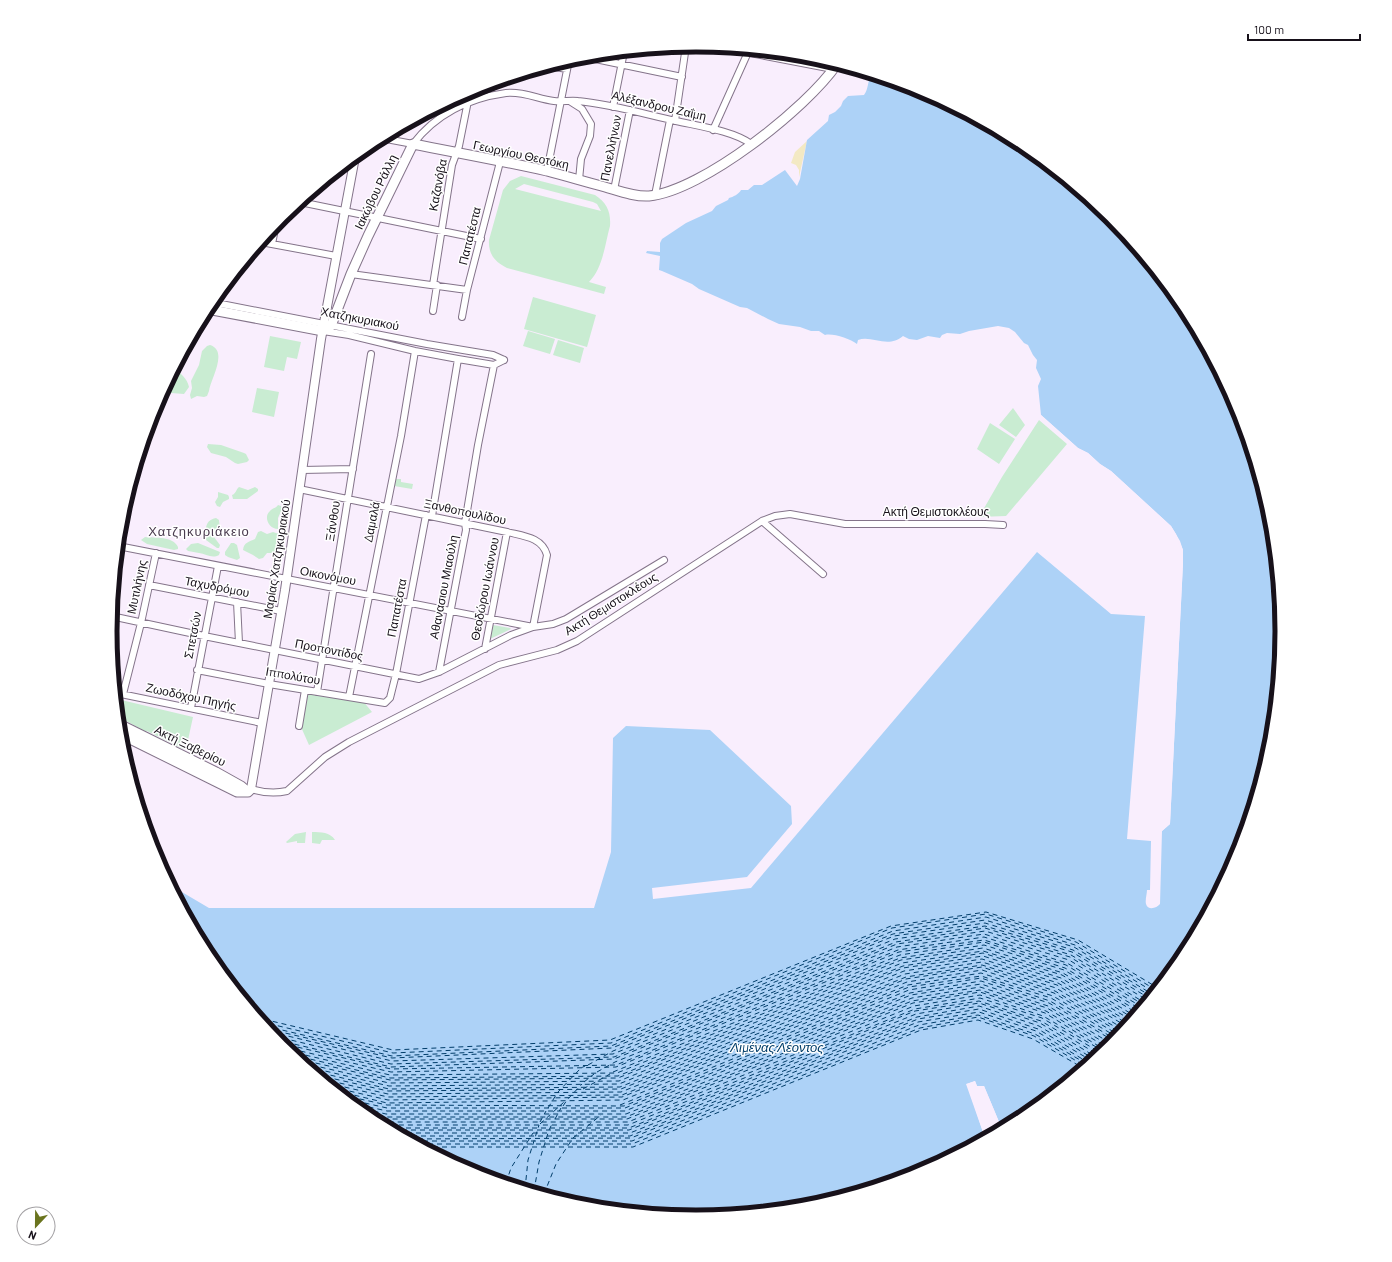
<svg xmlns="http://www.w3.org/2000/svg" width="1392" height="1262" font-family="Barlow,sans-serif">
	<style>
		.green { fill: #c9ecd2; fill-rule: evenodd }
		.sand { fill: #f3e9c4 }
		.water { fill: #add2f7 }
		.pier { fill: #f9eefd }
		.lines { fill: none; stroke-linecap: round; stroke-linejoin: round }
		.ferry { stroke: #013d6a; stroke-width: 1; stroke-dasharray: 5 4; stroke-linecap: butt }
		.minor-casing { stroke: #84748a; stroke-width: 8 }
		.tertiary-casing { stroke: #84748a; stroke-width: 10 }
		.secondary-casing { stroke: #84748a; stroke-width: 11 }
		.minor { stroke: #fff; stroke-width: 6 }
		.tertiary { stroke: #fff; stroke-width: 8 }
		.secondary { stroke: #fff; stroke-width: 9 }
		.labels { text-anchor: middle; stroke-width: 3; stroke-linejoin: round; paint-order: stroke }
		.street-label { font-size: 12px; fill: #17111a; stroke: #fff }
		.neighbourhood-label { font-size: 13px; letter-spacing: 1px; fill: #493a4e; stroke: #fff }
		.water-label { font-size: 13px; font-style: italic; fill: #013d6a; stroke: #fff }
		.rim { fill: none; stroke: #17111a; stroke-width: 5 }
	</style>
	<rect width="100%" height="100%" fill="#f9eefd"/>
	<path class="green" d="M 521,176 L 595,195 C 607,203 611,212 610,226 C 605,244 603,268 589,282 L 606,287 L 604,294 L 507,268 C 495,262 488,254 489,240 L 503,190 L 510,181 ZM 524,184 L 593,202 L 597,204 L 601,211 L 515,189 Z
		M 533,297 L 596,315 L 587,347 L 524,329 Z
		M 528,331 L 555,339 L 550,354 L 523,346 Z
		M 270,336 L 301,342 L 297,359 L 287,357 L 284,371 L 264,367 Z
		M 558,340 L 584,348 L 580,363 L 553,355 Z
		M 210,345 C 229,351 210,380 209,391 L 207,396 L 204,397 L 197,396 L 191,399 L 190,395 L 192,388 L 191,381 L 199,365 L 202,351 L 207,346 Z
		M 175,369 C 181,374 187,378 189,387 L 184,394 L 171,393 L 164,390 Z
		M 257,388 L 279,392 L 274,417 L 252,412 Z
		M 1013,408 L 1025,425 L 1016,437 L 999,425 Z
		M 1039,420 L 1067,444 L 1006,516 L 979,517 L 1002,477 Z
		M 990,423 L 1015,439 L 999,464 L 977,449 Z
		M 208,444 L 221,445 L 244,453 L 246,454 L 249,460 L 247,462 L 238,464 L 235,463 L 226,457 L 211,453 L 207,447 Z
		M 395,479 L 401,479 L 401,482 L 413,484 L 412,489 L 394,486 Z
		M 239,487 L 248,490 L 255,487 L 258,489 L 258,491 L 247,499 L 233,499 L 232,495 C 236,494 236,489 239,487 Z
		M 218,492 L 228,495 L 229,497 L 229,499 L 223,502 L 220,507 L 217,506 L 215,502 L 218,497 Z
		M 278,505 L 281,506 L 282,509 L 278,518 L 278,529 C 269,529 263,517 270,511 C 272,508 275,509 278,505 Z
		M 216,518 L 219,520 L 220,529 L 215,533 L 214,537 L 220,545 L 219,548 L 217,548 L 206,540 C 205,529 205,520 216,518 Z
		M 261,531 L 267,534 L 273,532 L 279,534 L 280,538 L 277,544 L 279,551 L 277,553 L 267,553 L 263,558 L 259,559 L 253,555 L 243,550 C 244,542 249,542 255,539 L 258,532 Z
		M 145,537 C 155,538 173,536 178,547 L 178,549 L 174,550 L 147,544 L 141,540 Z
		M 198,543 L 220,552 L 219,555 C 212,559 206,554 199,553 C 195,552 192,552 188,551 L 186,549 L 191,544 Z
		M 231,543 L 234,543 L 237,545 L 240,558 L 237,560 L 228,557 L 225,555 L 225,552 Z
		M 493,625 L 510,628 L 511,629 L 490,639 Z
		M 306,693 L 363,701 L 372,712 L 309,745 L 301,727 Z
		M 117,699 L 193,717 L 188,740 L 183,749 L 147,731 L 146,732 L 121,718 L 119,718 Z
		M 306,832 L 305,843 L 297,843 L 297,841 L 287,843 L 286,842 L 295,834 Z
		M 312,832 C 321,832 330,832 335,840 L 322,840 L 320,844 L 312,843 Z"/>
	<path class="sand" d="M 807,141 L 799,177 L 799,170 L 796,165 L 791,163 L 795,152 Z"/>
	<path class="water" d="M 872,75 L 920,90 L 1022,144 L 1111,217 L 1183,306 L 1237,407 L 1271,517 L 1282,631 L 1271,746 L 1237,855 L 1183,957 L 1110,1046 L 1021,1118 L 1002,1129 L 984,1086 L 977,1086 L 975,1081 L 967,1084 L 985,1138 L 920,1172 L 810,1206 L 696,1217 L 581,1206 L 472,1172 L 370,1118 L 281,1045 L 209,956 L 170,885 L 209,908 L 594,908 L 611,852 L 613,738 L 626,726 L 710,730 L 791,806 L 792,824 L 747,877 L 652,888 L 653,899 L 751,888 L 1037,552 L 1111,614 L 1145,616 L 1127,839 L 1151,841 L 1150,890 L 1147,890 C 1147,894 1145,900 1146,904 C 1148,911 1157,908 1160,904 L 1162,831 L 1170,824 L 1183,563 L 1183,550 L 1180,541 L 1171,526 L 1111,471 L 1100,464 L 1088,453 L 1078,448 L 1041,415 L 1038,386 L 1041,379 L 1036,368 L 1037,360 L 1033,355 L 1028,345 L 1024,343 L 1015,332 L 1009,328 L 998,326 L 969,331 L 960,334 L 947,333 L 942,335 L 940,338 L 928,336 L 917,340 L 909,339 L 903,336 C 888,349 872,335 858,340 L 857,344 C 850,339 833,333 825,335 L 819,331 L 811,331 L 800,327 L 779,324 L 768,319 L 747,308 L 740,307 L 699,289 L 692,284 L 662,271 L 659,270 L 660,256 L 646,253 L 647,251 L 660,252 L 660,243 L 662,239 L 686,223 L 712,211 L 716,206 L 728,200 L 729,198 C 733,197 739,194 741,190 L 748,190 L 754,185 L 762,185 L 785,170 L 797,186 L 800,179 L 807,140 L 828,121 L 829,115 L 835,112 L 841,106 L 843,101 L 848,96 L 864,95 C 869,89 867,80 872,75 Z"/>
	<path class="pier" d="M 1041,415 L 1078,448 L 1088,453 L 1100,464 L 1111,471 L 1171,526 L 1176,534 L 1183,550 L 1183,563 L 1170,824 L 1162,831 L 1160,830 L 1168,823 L 1181,563 L 1181,550 L 1178,541 L 1169,527 L 1117,479 L 1109,472 L 1098,466 L 1087,455 L 1077,449 L 1046,423 L 1040,417 Z
		M 975,1081 L 977,1086 L 984,1086 L 1002,1129 L 1000,1130 L 982,1088 L 976,1087 L 974,1084 L 969,1085 L 987,1137 L 985,1138 L 966,1084 Z"/>
	<g class="lines">
		<path class="ferry" d="M 256,1015 L 267,1020 L 393,1050 L 610,1040 L 891,926 L 986,912 L 1078,940 L 1158,988
			M 261,1020 L 266,1023 L 393,1053 L 611,1043 L 892,928 L 986,914 L 1076,942 L 1156,990
			M 265,1026 L 392,1056 L 611,1046 L 893,931 L 986,917 L 1075,945 L 1154,992
			M 268,1029 L 392,1058 L 612,1048 L 893,934 L 985,920 L 1074,947 L 1152,994
			M 271,1032 L 392,1061 L 613,1054 L 895,939 L 985,926 L 1072,952 L 1149,998
			M 274,1036 L 391,1064 L 614,1057 L 896,942 L 985,928 L 1071,955 L 1147,1000
			M 277,1040 L 391,1067 L 614,1059 L 897,944 L 985,931 L 1070,957 L 1145,1003
			M 280,1043 L 391,1069 L 616,1065 L 898,950 L 984,937 L 1067,963 L 1142,1007
			M 283,1047 L 391,1072 L 616,1067 L 899,952 L 984,940 L 1066,965 L 1140,1009
			M 288,1051 L 390,1075 L 617,1073 L 900,958 L 984,945 L 1064,970 L 1137,1013
			M 293,1055 L 390,1078 L 618,1076 L 901,960 L 983,948 L 1063,973 L 1135,1016
			M 298,1059 L 390,1080 L 618,1078 L 902,963 L 983,951 L 1062,975 L 1133,1018
			M 303,1063 L 389,1083 L 619,1081 L 903,966 L 983,953 L 1061,978 L 1131,1020
			M 588,1065 L 613,1051 L 894,936 L 985,923 L 1073,950 L 1151,996
			M 308,1067 L 389,1086 L 619,1084 L 903,968 L 983,956 L 1059,980 L 1129,1022
			M 313,1071 L 389,1089 L 620,1087 L 904,971 L 982,959 L 1058,983 L 1128,1024
			M 597,1072 L 615,1062 L 897,947 L 984,934 L 1069,960 L 1144,1005
			M 613,1072 L 900,955 L 984,942 L 1065,968 L 1138,1011
			M 317,1075 L 388,1091 L 621,1089 L 905,974 L 982,962 L 1057,985 L 1126,1026
			M 322,1079 L 388,1094 L 621,1092 L 906,977 L 982,965 L 1056,988 L 1124,1029
			M 584,1082 L 594,1074
			M 327,1083 L 388,1097 L 622,1095 L 906,979 L 982,967 L 1055,991 L 1122,1031
			M 332,1087 L 388,1100 L 622,1097 L 907,982 L 982,970 L 1054,993 L 1121,1033
			M 583,1089 L 610,1074
			M 337,1091 L 387,1103 L 623,1100 L 908,985 L 981,973 L 1053,996 L 1119,1035
			M 557,1093 L 581,1068 L 585,1066
			M 342,1095 L 387,1105 L 624,1106 L 909,990 L 981,978 L 1050,1001 L 1115,1039
			M 347,1099 L 387,1108 L 625,1108 L 910,993 L 981,981 L 1049,1003 L 1114,1041
			M 351,1103 L 387,1111 L 625,1111 L 911,995 L 981,984 L 1048,1006 L 1112,1044
			M 620,1105 L 909,987 L 981,976 L 1051,998 L 1117,1037
			M 563,1106 L 567,1100 L 582,1084
			M 356,1107 L 386,1114 L 626,1114 L 912,998 L 980,987 L 1047,1008 L 1110,1046
			M 548,1108 L 556,1095
			M 361,1111 L 386,1117 L 626,1117 L 912,1001 L 980,990 L 1046,1011 L 1108,1048
			M 366,1115 L 386,1119 L 627,1119 L 913,1003 L 980,992 L 1045,1013 L 1105,1050
			M 371,1119 L 385,1122 L 628,1122 L 914,1006 L 980,995 L 1043,1016 L 1103,1051
			M 555,1119 L 561,1108
			M 540,1122 L 546,1111
			M 381,1124 L 385,1125 L 628,1125 L 915,1009 L 980,998 L 1042,1018 L 1101,1053
			M 540,1124 L 564,1102
			M 388,1128 L 629,1128 L 915,1011 L 979,1001 L 1041,1021 L 1099,1055
			M 393,1130 L 629,1130 L 916,1014 L 979,1003 L 1040,1023 L 1096,1057
			M 549,1130 L 553,1122
			M 398,1133 L 630,1133 L 917,1017 L 979,1006 L 1039,1026 L 1094,1059
			M 403,1136 L 630,1136 L 918,1019 L 979,1009 L 1038,1029 L 1092,1061
			M 573,1138 L 601,1115
			M 409,1139 L 631,1138 L 918,1022 L 979,1012 L 1036,1031 L 1089,1063
			M 414,1141 L 632,1141 L 919,1025 L 978,1015 L 1035,1034 L 1087,1064
			M 419,1144 L 632,1144 L 920,1028 L 978,1017 L 1034,1036 L 1085,1066
			M 424,1147 L 633,1147 L 921,1030 L 978,1020 L 1033,1039 L 1083,1068
			M 506,1183 L 511,1168 L 533,1133
			M 525,1189 L 528,1160 L 539,1125
			M 534,1191 L 539,1162 L 548,1133
			M 544,1194 L 556,1164 L 571,1141"/>
		<defs>
			<path id="minor" d="M 724,48 L 833,69
				M 581,56 L 682,77
				M 549,66 L 567,69
				M 571,102 L 582,109 L 591,124 L 590,136 L 581,159 L 579,180
				M 446,103 L 456,107
				M 613,107 L 624,52
				M 675,121 L 686,46
				M 713,130 L 749,50
				M 381,138 L 413,144 C 436,114 469,98 506,93 C 523,91 538,99 554,101 C 562,102 570,100 578,101 C 611,104 644,114 676,121 C 698,126 734,131 751,144
				M 547,171 L 569,60
				M 614,190 L 630,110
				M 655,195 L 670,120
				M 300,202 L 481,239
				M 261,242 L 336,256
				M 272,244 L 276,224
				M 351,274 L 467,290
				M 433,285 L 452,165 L 459,146 L 470,91
				M 211,302 L 427,344 L 493,355 L 504,360
				M 217,306 L 220,292
				M 433,311 L 437,285
				M 462,317 L 467,290 L 500,162
				M 323,331 L 349,335 L 415,351 L 458,359 L 494,365 L 504,360
				M 302,470 L 353,469
				M 299,489 L 507,532 C 523,536 542,537 547,555 L 533,627
				M 432,516 L 458,359
				M 762,521 L 823,574
				M 118,546 L 533,627
				M 149,585 L 281,611
				M 237,602 L 239,643
				M 111,616 L 204,636 L 419,679 L 439,672 L 511,635 L 533,627 L 553,624 L 566,619 L 664,560
				M 485,649 L 507,532
				M 197,670 L 269,684 L 385,703 L 390,698 L 396,674 L 426,515
				M 439,672 L 464,540 L 466,530 L 465,523 L 478,445 L 494,365
				M 317,692 L 371,354
				M 116,693 L 262,723
				M 123,694 L 141,623 L 156,553
				M 349,697 L 401,436 L 415,351
				M 191,708 L 218,566
				M 299,726 L 305,690
				M 251,789 C 264,793 274,794 287,791 L 325,757 L 349,742 L 499,665 L 557,650 L 577,641 L 762,521 L 775,516 L 790,514 L 845,524 L 985,524 L 1003,525"/>
			<path id="tertiary" d="M 251,789 L 285,590 L 321,339 L 355,157"/>
			<path id="secondary" d="M 207,309 L 323,331 L 331,326 L 351,274 L 368,236 L 413,144 C 458,153 503,161 547,171 C 566,176 586,182 605,187 C 619,191 635,197 649,196 C 702,191 807,108 837,64
				M 119,724 L 216,772 L 241,786 L 248,792
				M 120,734 L 237,792 L 248,792 L 251,789"/>
		</defs>
		<use href="#minor" class="minor-casing"/>
		<use href="#tertiary" class="tertiary-casing"/>
		<use href="#secondary" class="secondary-casing"/>
		<use href="#minor" class="minor"/>
		<use href="#tertiary" class="tertiary"/>
		<use href="#secondary" class="secondary"/>
	</g>
	<g class="labels">
		<g class="street-label">
			<text transform="translate(659 106) rotate(13)" y="4">Αλέξανδρου Ζαΐμη</text>
			<text transform="translate(611 148) rotate(-79)" y="4">Πανελλήνων</text>
			<text transform="translate(521 155) rotate(12)" y="4">Γεωργίου Θεοτόκη</text>
			<text transform="translate(438 185) rotate(-79)" y="4">Καζανόβα</text>
			<text transform="translate(376 192) rotate(-64)" y="4">Ιακώβου Ράλλη</text>
			<text transform="translate(470 236) rotate(-76)" y="4">Παπατέστα</text>
			<text transform="translate(360 319) rotate(11)" y="4">Χατζηκυριακού</text>
			<text transform="translate(465 512) rotate(12)" y="4">Ξανθοπουλίδου</text>
			<text x="936" y="516">Ακτή Θεμιστοκλέους</text>
			<text transform="translate(333 521) rotate(-81)" y="4">Ξάνθου</text>
			<text transform="translate(372 522) rotate(-79)" y="4">Δαμαλά</text>
			<text transform="translate(277 559) rotate(-81)" y="4">Μαρίας Χατζηκυριακού</text>
			<text transform="translate(328 576) rotate(11)" y="4">Οικονόμου</text>
			<text transform="translate(137 587) rotate(-78)" y="4">Μυτιλήνης</text>
			<text transform="translate(217 587) rotate(11)" y="4">Ταχυδρόμου</text>
			<text transform="translate(444 587) rotate(-79)" y="4">Αθανασιου Μιαούλη</text>
			<text transform="translate(485 589) rotate(-79)" y="4">Θεοδώρου Ιωάννου</text>
			<text transform="translate(611 604) rotate(-32)" y="4">Ακτή Θεμιστοκλέους</text>
			<text transform="translate(397 608) rotate(-79)" y="4">Παπατέστα</text>
			<text transform="translate(193 635) rotate(-79)" y="4">Σπετσών</text>
			<text transform="translate(329 650) rotate(11)" y="4">Προποντίδος</text>
			<text transform="translate(293 676) rotate(10)" y="4">Ιππολύτου</text>
			<text transform="translate(191 697) rotate(12)" y="4">Ζωοδόχου Πηγής</text>
			<text transform="translate(190 746) rotate(26)" y="4">Ακτή Ξαβερίου</text>
		</g>
		<g class="neighbourhood-label">
			<text x="199" y="536">Χατζηκυριάκειο</text>
		</g>
		<g class="water-label">
			<text x="777" y="1052">Λιμένας Λέοντος</text>
		</g>
	</g>
	<path d="M0 0H1392V1262H0ZM117 631a579 579 0 1 1 1158 0a579 579 0 1 1-1158 0Z" fill="#fff" fill-rule="evenodd"/>
	<path class="rim" d="M117 631a579 579 0 1 1 1158 0a579 579 0 1 1-1158 0Z"/>
	<g transform="translate(36 1226) rotate(202)"><circle r="19" fill="#ffffff" stroke="#a2a0a3"/>
	<path d="M0-3L7 15L0 10L-7 15Z" fill="#6a741e"/>
	<text y="-6" font-size="11" font-weight="bold" text-anchor="middle" fill="#17111a">N</text>
	</g>
	<path d="M1248 34v6h112v-6" fill="none" stroke="#17111a" stroke-width="2"/>
	<text x="1254" y="34" font-size="12" fill="#17111a" stroke="#ffffff" stroke-width="3" paint-order="stroke">100 m</text>
</svg>
